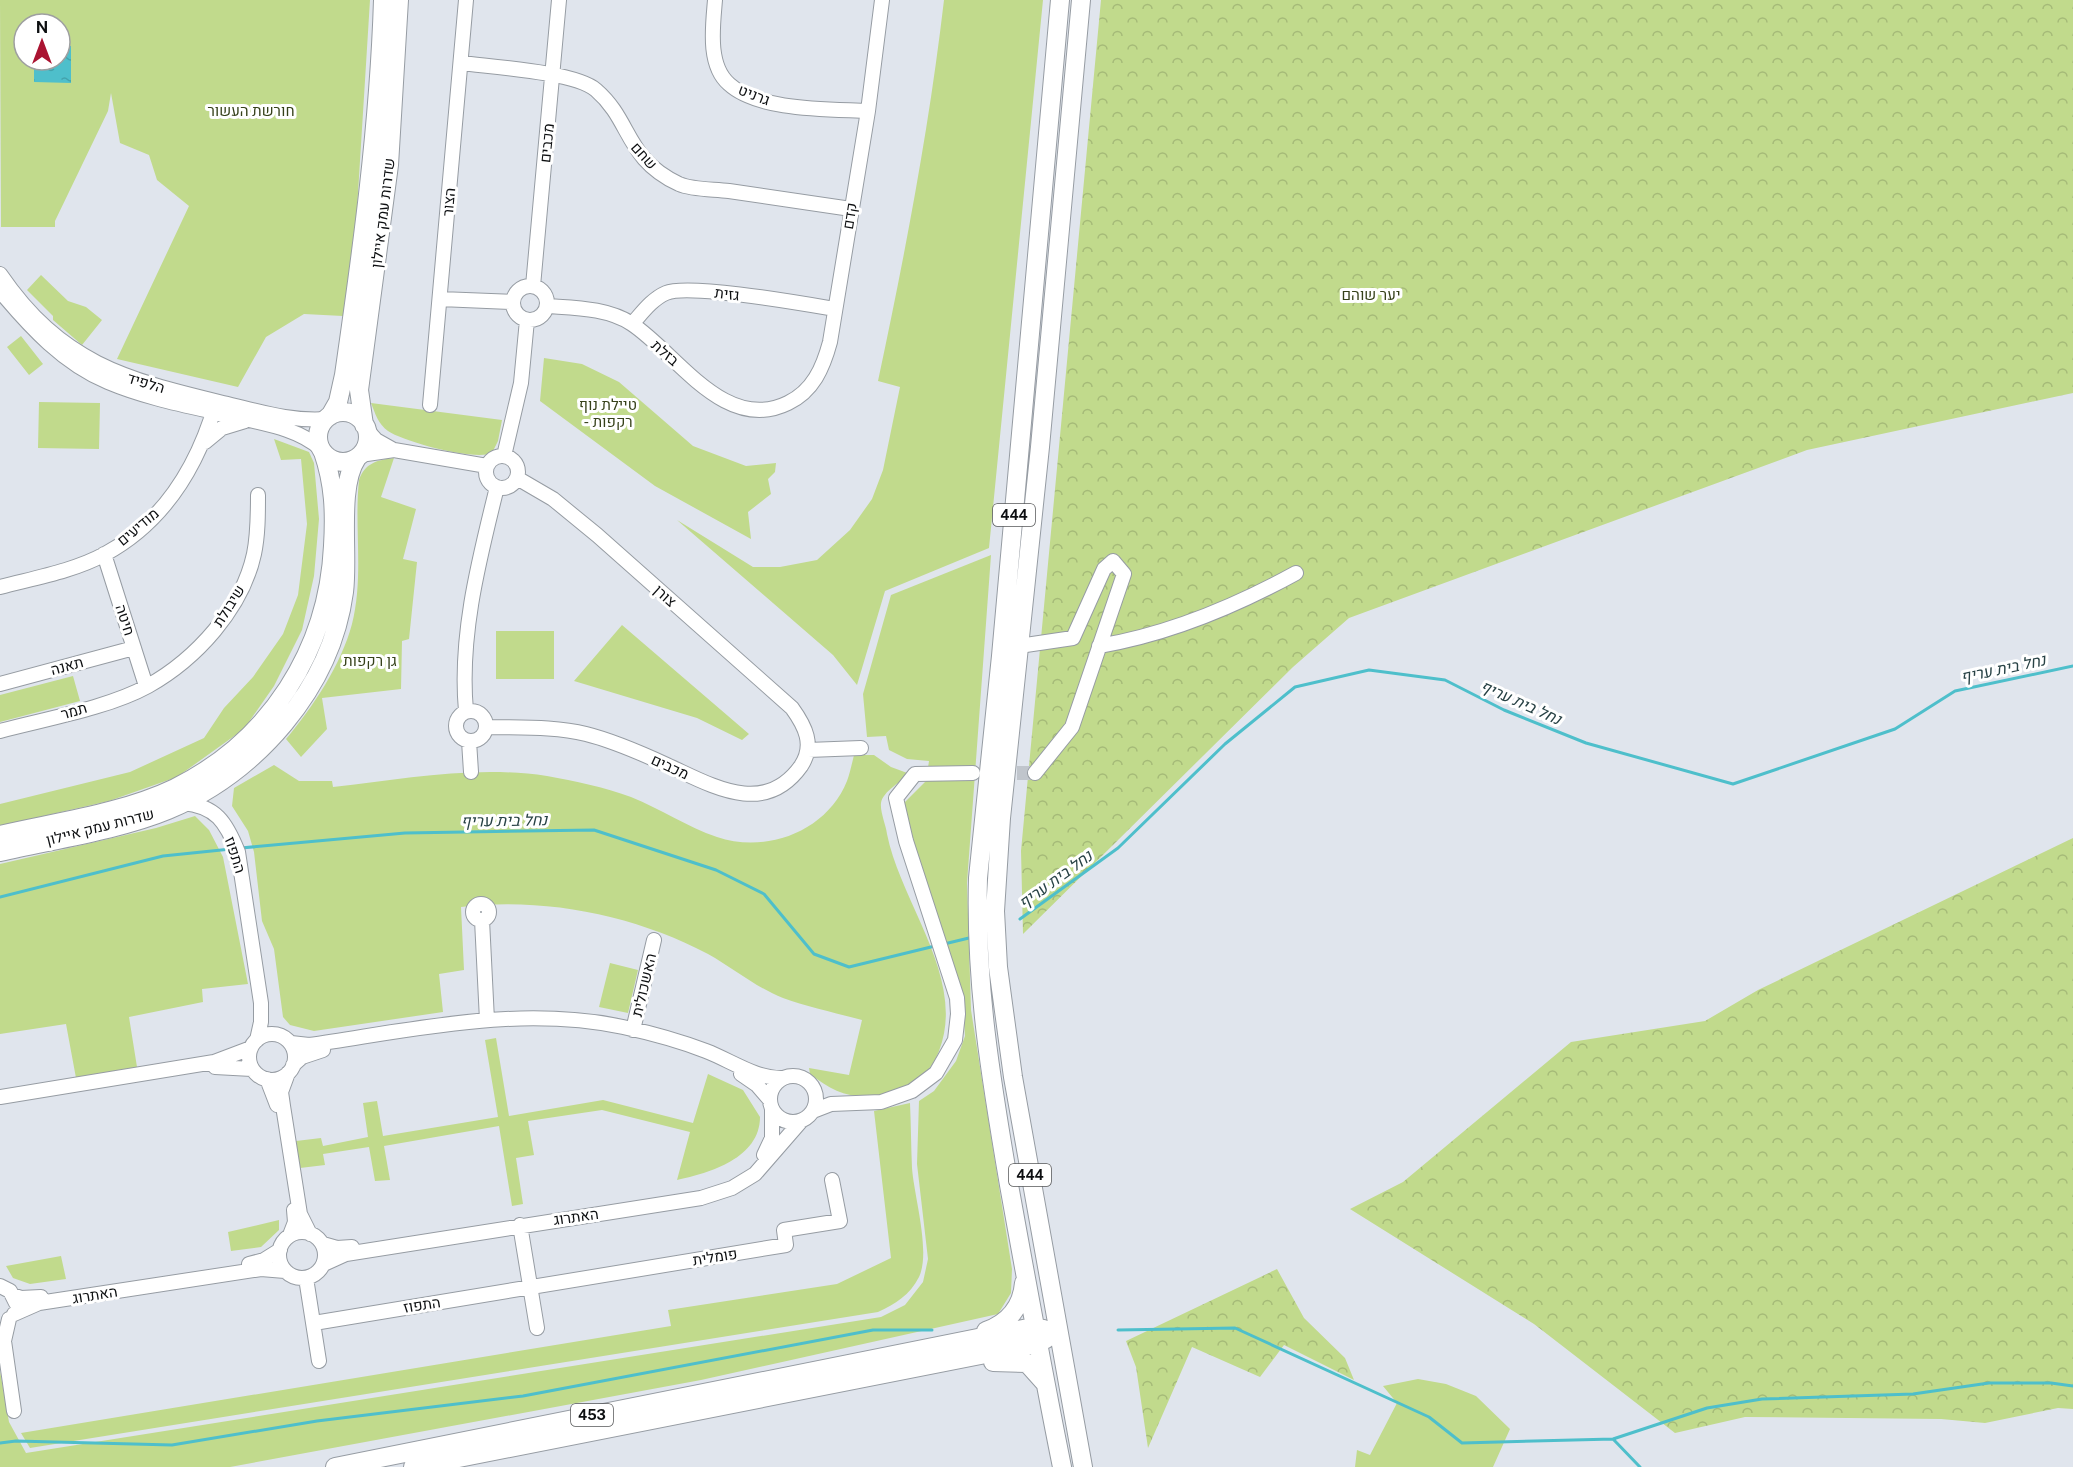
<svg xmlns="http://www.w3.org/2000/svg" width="2073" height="1467" font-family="'Public Sans',Heebo,sans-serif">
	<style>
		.green { fill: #c1da8c; fill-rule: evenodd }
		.forest { fill: url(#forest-crowns) }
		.water { fill: url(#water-ripples) }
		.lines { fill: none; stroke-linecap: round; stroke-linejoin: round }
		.stream { stroke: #4ebfcb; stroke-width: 3 }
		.minor-tunnel { stroke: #c0c5cc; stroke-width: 14; stroke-dasharray: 14 7; stroke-linecap: butt }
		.minor-casing { stroke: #969ca3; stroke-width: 16 }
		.major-casing { stroke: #969ca3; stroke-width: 20 }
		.minor { stroke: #fff; stroke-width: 14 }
		.major { stroke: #fff; stroke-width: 18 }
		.labels { text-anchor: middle; stroke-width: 6; stroke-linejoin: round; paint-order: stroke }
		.shield { fill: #fff; stroke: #565758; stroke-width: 1.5 }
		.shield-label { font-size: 14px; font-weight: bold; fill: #0d0f11 }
		.street-label { font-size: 15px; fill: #0d0f11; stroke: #fff }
		.park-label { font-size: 15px; fill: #36411a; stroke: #fff }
		.water-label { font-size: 16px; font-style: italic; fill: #284245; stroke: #fff }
	</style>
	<defs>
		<pattern id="forest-crowns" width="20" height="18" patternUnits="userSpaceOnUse" patternTransform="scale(1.5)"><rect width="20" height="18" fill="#c1da8c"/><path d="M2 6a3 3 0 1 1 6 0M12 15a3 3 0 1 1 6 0" fill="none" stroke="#a5ba78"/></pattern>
		<pattern id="water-ripples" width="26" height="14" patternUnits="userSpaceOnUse" patternTransform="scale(1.5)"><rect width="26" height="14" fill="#4ebfcb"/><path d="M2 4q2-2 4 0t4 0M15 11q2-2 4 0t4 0" fill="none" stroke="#43a3ad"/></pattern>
	</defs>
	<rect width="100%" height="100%" fill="#e0e5ed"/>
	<path class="green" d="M 0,0 L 370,0 L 357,209 L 343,316 L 304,314 L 266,337 L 238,387 L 117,359 L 189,206 L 157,180 L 149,155 L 120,143 L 111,93 L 108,111 L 55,221 L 55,227 L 1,227 ZM 24,24 L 60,24 L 60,60 L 24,60 Z
		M 944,0 L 1043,0 L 989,548 L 885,591 L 857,685 L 833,655 L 677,520 L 753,567 L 780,567 L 817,560 L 850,530 L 872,499 L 883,470 L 900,387 L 878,381 C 905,254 929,129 944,0 Z
		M 41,275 L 68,301 L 86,307 L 102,320 L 82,345 L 53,320 L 53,316 L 27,290 Z
		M 21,336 L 43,364 L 29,375 L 7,347 Z
		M 544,358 L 582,364 L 619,382 L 693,446 L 746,466 L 776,463 L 775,472 L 768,479 L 771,494 L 748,512 L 751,539 L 655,486 L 540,401 Z
		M 39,402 L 100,403 L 99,449 L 38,448 Z
		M 371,403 L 502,420 L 498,441 L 492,453 C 475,461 404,442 388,431 C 378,424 375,413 371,403 Z
		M 274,439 L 309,452 L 314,463 L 319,519 L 314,576 L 302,630 L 274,686 L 244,729 L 177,777 L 109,801 L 0,826 L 0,804 L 130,772 L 204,738 L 224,708 L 253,677 L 283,634 L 298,595 L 307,524 L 301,459 L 281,460 Z
		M 394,458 L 381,497 L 416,509 L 403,559 L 417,562 L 409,639 L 402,641 L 401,689 L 322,698 L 327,729 L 301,757 L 286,739 C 313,707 341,665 352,624 C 364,577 354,527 359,480 C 365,463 377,460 394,458 Z
		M 991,555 L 967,883 L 971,1010 L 1012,1269 L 1011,1293 L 998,1314 L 701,1380 L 230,1467 L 0,1467 L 0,1371 L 9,1422 L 26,1453 L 881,1317 L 905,1305 L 923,1282 L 928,1259 L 917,1164 L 919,1101 L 934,1091 L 956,1061 L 965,1036 L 962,991 L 900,821 L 904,803 L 926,781 L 929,761 L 907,759 L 889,750 L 886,736 L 867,737 L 863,694 L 891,595 Z
		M 622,625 L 749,734 L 742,740 L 697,718 L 574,681 Z
		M 496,631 L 554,631 L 554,679 L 496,679 Z
		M 73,676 L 80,701 L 0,722 L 0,695 Z
		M 854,755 L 874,755 L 891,767 L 910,774 C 902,781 883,791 881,803 C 880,812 886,825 887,834 C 901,904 967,979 939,1051 C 928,1078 909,1090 881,1095 C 852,1100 833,1092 810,1074 L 809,1068 L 849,1075 L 862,1020 C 836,1013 808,1007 783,998 C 757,988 733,968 708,954 C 634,915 544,897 461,907 L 464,970 L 439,974 L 443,1012 L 314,1031 L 290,1025 L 283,1017 L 274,949 L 262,921 L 254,852 L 248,831 L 232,806 L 234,788 L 274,765 L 299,781 L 332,781 L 333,787 C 404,779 475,765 547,776 C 575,781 604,787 631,797 C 661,809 687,827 717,837 C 767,854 827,831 847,781 C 850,773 852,763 854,755 Z
		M 195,816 L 209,830 L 223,857 L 248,984 L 202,989 L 203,1002 L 129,1017 L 137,1067 L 76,1078 L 66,1024 L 0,1034 L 0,864 L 156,828 Z
		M 610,963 L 638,970 L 628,1013 L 599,1007 Z
		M 496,1038 L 509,1116 L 603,1100 L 693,1123 L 708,1074 L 743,1090 L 760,1117 C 760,1158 710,1173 677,1180 L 690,1132 L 602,1110 L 528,1121 L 534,1155 L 516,1158 L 523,1204 L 512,1206 L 499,1126 L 384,1146 L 390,1180 L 375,1181 L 369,1147 L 323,1154 L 325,1165 L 300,1168 L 296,1141 L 321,1138 L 323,1146 L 368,1137 L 363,1103 L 377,1101 L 383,1136 L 498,1117 L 485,1040 Z
		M 910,1103 C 911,1125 911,1146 912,1168 C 914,1196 931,1252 919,1277 C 910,1295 895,1304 878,1312 L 30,1448 L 21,1433 L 671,1326 L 668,1310 L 837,1284 L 891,1258 L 874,1111 Z
		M 279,1220 L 279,1230 L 261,1247 L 231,1251 L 228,1232 Z
		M 61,1256 L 66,1279 L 30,1284 L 13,1278 L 6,1266 Z
		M 1418,1379 L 1446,1384 L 1476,1396 L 1510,1429 L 1493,1467 L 1355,1467 L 1357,1450 L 1370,1455 L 1397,1403 L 1383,1386 Z"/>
	<path class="forest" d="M 1101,0 L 2073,0 L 2073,393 L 1807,450 L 1349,618 L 1293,667 L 1023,934 L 1021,851 Z
		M 2073,838 L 2073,1409 L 2058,1408 L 1985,1423 L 1941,1419 L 1745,1417 L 1675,1433 L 1534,1324 L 1350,1209 L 1403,1182 L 1571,1042 L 1705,1021 L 1758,990 Z
		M 1277,1269 L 1304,1318 L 1345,1358 L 1354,1380 L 1284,1345 L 1260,1377 L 1192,1347 L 1148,1448 L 1136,1367 L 1126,1341 Z"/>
	<path class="water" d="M 60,45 L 71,46 L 71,83 L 34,82 L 34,60 L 60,60 Z"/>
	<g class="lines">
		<path class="stream" d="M 241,848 L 405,833 L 594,830 L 716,870 L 764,894 L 814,954 L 849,967 L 935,946
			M 0,897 L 163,856 L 231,849
			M 1020,919 L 1118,848 L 1225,744 L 1295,687 L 1369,670 L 1445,680 L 1504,710 L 1586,743 L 1733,784 L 1895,729 L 1955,691 L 2073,666
			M 944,944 L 969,938
			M 1118,1330 L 1235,1328 L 1429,1417 L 1462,1443 L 1613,1439 L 1707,1408 L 1762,1399 L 1913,1394 L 1989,1383 L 2051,1383 L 2073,1386
			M 1613,1439 L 1640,1467
			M 0,1443 L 16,1441 L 172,1445 L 317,1421 L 523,1396 L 873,1330 L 932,1330"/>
		<path class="minor-tunnel" d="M 996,773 L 1035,773"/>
		<defs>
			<path id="minor" d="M 715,0 C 713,25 707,65 729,84 C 758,111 830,109 868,111
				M 462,63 C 492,67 575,72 596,90 C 632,121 625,159 679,184 C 693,190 713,189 729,191 C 769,197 810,203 851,209
				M 0,274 C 61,363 124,379 223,403 C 258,411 291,422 327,419
				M513 303a17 17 0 1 1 34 0a17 17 0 1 1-34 0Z
				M 533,286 L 559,0
				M 0,291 C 30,327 64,364 108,382 C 146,398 188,406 227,415 C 259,423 297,427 321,449
				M 440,299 L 513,302
				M 548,306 C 575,308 608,308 632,324 C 677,354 725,434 788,403 C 813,391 823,368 830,342 L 868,111 L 882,0
				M 632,324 C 642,313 652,299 666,293 C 688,283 805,304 835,309
				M 430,405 L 466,0
				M 366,429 L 376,440 L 392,449
				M 205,442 L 222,428 L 245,421
				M 360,455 L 394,450 L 487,466
				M 504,456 L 521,383 L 527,320
				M486 472a16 16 0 1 1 32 0a16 16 0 1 1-32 0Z
				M 104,554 L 146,686
				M 0,587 C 34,578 74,571 105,554 C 164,522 198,465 216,403
				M 1019,646 L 1073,638 L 1104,569 L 1113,561 L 1124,574 L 1072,727 L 1035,773
				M 1099,646 C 1170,634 1234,607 1296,573
				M 0,684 L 134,648
				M456 726a15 15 0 1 1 30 0a15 15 0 1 1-30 0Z
				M 466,711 C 459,636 479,560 497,487
				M 486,727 C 519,728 554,726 586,734 C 614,741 641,753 667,765 C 711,785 764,818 801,766 C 815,745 805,726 792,708 L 597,535 L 553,499 L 517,478
				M 0,731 C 45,719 108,708 148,686 C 196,659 242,609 254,554 C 258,535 258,515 258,495
				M 469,741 L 471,772
				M 808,750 L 861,748
				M 183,803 C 216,806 226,822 238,852 L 261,1003 L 261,1022 L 257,1040
				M473 912a8 8 0 1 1 16 0a8 8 0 1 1-16 0Z
				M 482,920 L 487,1020
				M 633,1030 L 654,940
				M249 1057a23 23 0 1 1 46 0a23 23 0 1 1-46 0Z
				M 291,1043 L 309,1045 C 413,1030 518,1005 623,1027 C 651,1033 680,1041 706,1051 C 732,1061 756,1079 783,1078
				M 293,1065 L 302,1057 L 323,1050
				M 215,1067 L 252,1069
				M 288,1073 L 281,1092 L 283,1106 L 300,1214 L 310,1234
				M 741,1074 L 757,1085 L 770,1100
				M770 1099a23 23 0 1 1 46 0a23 23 0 1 1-46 0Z
				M 267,1079 L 277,1105
				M 0,1097 L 214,1062 L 251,1048
				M 813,1111 L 831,1104 L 881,1102 L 912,1091 L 936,1073 L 955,1040 L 958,1014 L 957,998 L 906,841 L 896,798 L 915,774 L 973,773
				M 764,1155 L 772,1138 L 772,1109
				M 520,1225 L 537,1328
				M279 1255a23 23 0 1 1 46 0a23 23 0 1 1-46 0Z
				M 290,1235 L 295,1222 L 294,1210
				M 323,1244 L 337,1248 L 352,1247
				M 249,1264 L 264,1260 L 280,1250
				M 324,1264 L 346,1254 L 701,1198 L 732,1188 L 755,1174 L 802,1120
				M 306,1278 L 319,1361
				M 0,1286 L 10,1291 L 16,1303
				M 13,1295 L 21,1298 L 41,1297
				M 14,1314 L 39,1303 L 261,1269 L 285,1271
				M 9,1319 L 4,1341 L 14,1411
				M 314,1323 L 786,1245 L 784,1230 L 840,1221 L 832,1180"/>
			<path id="major" d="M 1060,0 L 1001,656 L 978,878 C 975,984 991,1080 1009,1185 C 1026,1279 1043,1373 1062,1467
				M 1081,0 L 1040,447 L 1001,818 L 995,911 L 998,967 L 1013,1077 L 1083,1467
				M318 437a25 25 0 1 1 50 0a25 25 0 1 1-50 0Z
				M 330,416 L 338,402 L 344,375 C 362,250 379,126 383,0
				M 364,425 L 359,390 L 389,165 L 399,0
				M 0,835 C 56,822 123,813 175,788 C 270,741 328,650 333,546 C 335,512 334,484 323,452
				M 0,852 C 52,840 120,830 168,810 C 256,773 331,689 344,592 C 349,555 337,487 357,458
				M 986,1331 C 1008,1323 1022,1307 1024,1283
				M 993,1362 L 1027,1363 L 1044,1382
				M 335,1467 L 1033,1327 L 1044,1329
				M 413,1467 L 1036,1344 L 1046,1339"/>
		</defs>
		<use href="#minor" class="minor-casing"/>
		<use href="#major" class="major-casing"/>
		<use href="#minor" class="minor"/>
		<use href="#major" class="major"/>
	</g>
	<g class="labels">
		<g class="shield">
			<rect x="993" y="504" width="42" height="22" rx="4.5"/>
			<rect x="1009" y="1164" width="42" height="22" rx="4.5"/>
			<rect x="571" y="1404" width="42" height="22" rx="4.5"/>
		</g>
		<g class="shield-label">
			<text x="1014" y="520">444</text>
			<text x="1030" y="1180">444</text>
			<text x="592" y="1420">453</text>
		</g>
		<g class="street-label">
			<text transform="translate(754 95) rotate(21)" y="5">גרניט</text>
			<text transform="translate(547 143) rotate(-84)" y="5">מכבים</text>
			<text transform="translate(644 156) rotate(48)" y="5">שחם</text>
			<text transform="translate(449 202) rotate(-85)" y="5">הצור</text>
			<text transform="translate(383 213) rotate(-83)" y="5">שדרות עמק איילון</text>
			<text transform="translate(850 216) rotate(-81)" y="5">קדם</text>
			<text transform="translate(727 294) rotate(7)" y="5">גזית</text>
			<text transform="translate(665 353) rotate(41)" y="5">בזלת</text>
			<text transform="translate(146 383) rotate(17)" y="5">הלפיד</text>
			<text transform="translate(138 527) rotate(-40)" y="5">מודיעים</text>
			<text transform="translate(665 596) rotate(42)" y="5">צורן</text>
			<text transform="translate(229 606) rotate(-58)" y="5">שיבולת</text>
			<text transform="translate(125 620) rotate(72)" y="5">חיטה</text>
			<text transform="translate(67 666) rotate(-15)" y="5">תאנה</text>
			<text transform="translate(74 711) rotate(-16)" y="5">תמר</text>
			<text transform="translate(670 767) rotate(25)" y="5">מכבים</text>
			<text transform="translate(100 827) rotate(-14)" y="5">שדרות עמק איילון</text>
			<text transform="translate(235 855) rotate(72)" y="5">התפוז</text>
			<text transform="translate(644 985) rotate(-77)" y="5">האשכולית</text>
			<text transform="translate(576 1217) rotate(-8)" y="5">האתרוג</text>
			<text transform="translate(715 1257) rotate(-9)" y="5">פומלית</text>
			<text transform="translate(95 1295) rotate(-9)" y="5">האתרוג</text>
			<text transform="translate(422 1305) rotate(-9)" y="5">התפוז</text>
		</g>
		<g class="park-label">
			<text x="251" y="116">חורשת העשור</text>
			<text x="1371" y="300">יער שוהם</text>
			<text x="608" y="410">טיילת נוף<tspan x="608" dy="17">- רקפות</tspan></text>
			<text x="370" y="666">גן רקפות</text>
		</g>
		<g class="water-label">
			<text transform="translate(2003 668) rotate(-12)" y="6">נחל בית עריף</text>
			<text transform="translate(1521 702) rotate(24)" y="6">נחל בית עריף</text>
			<text transform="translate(504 820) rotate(-1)" y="6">נחל בית עריף</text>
			<text transform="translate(1055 879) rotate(-36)" y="6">נחל בית עריף</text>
		</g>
	</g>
	<g transform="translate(42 42)"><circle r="28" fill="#ffffff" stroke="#9e9fa0" stroke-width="1.5"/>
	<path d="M0-4.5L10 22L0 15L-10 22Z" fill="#aa1331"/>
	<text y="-9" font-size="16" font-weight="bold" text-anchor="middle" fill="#0d0f11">N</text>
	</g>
</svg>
